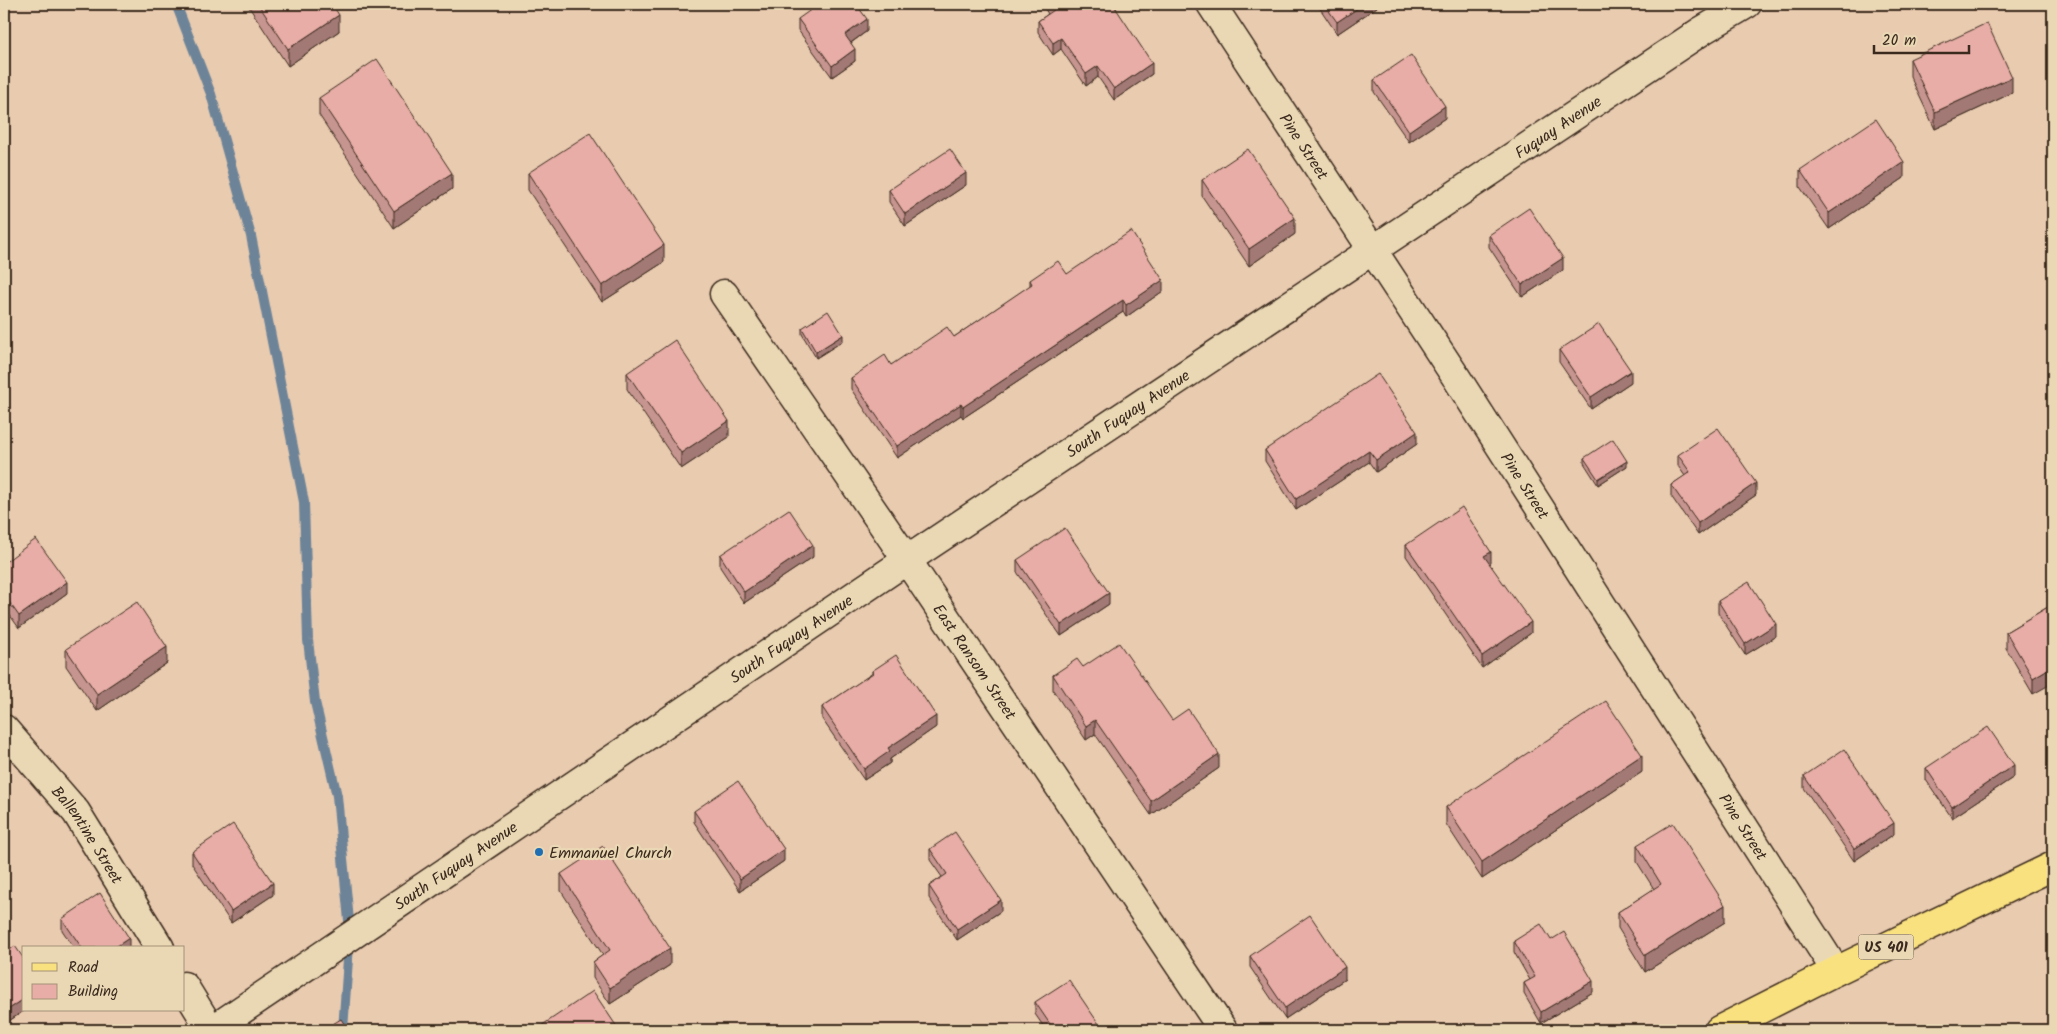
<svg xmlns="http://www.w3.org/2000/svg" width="2057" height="1034" font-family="Kalam,sans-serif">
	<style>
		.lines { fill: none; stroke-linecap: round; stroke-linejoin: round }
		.stream { stroke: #6d8498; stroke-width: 10 }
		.street-casing { stroke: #3b2a1e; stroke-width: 31 }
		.primary-casing { stroke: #3b2a1e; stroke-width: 31 }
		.street { stroke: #ead8b5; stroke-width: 28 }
		.primary { stroke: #fae180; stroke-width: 28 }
		.wall { fill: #c7958f; stroke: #3b2a1e }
		.shaded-wall { fill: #a27974; stroke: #3b2a1e }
		.building { fill: #e7ada6; stroke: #3b2a1e }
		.poi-dot { fill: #1f6fb2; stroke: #ead8b5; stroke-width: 2 }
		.labels { text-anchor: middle; stroke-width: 4.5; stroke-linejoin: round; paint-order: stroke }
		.shield { fill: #ead8b5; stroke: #705e4b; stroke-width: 1 }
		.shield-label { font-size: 15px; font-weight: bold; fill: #3b2a1e }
		.street-label { font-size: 16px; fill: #3b2a1e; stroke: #ead8b5 }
		.poi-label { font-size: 16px; fill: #3b2a1e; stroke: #ead8b5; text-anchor: start }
	</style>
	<rect width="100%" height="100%" fill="#e9cbb0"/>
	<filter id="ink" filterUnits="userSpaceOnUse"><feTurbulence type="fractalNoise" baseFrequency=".02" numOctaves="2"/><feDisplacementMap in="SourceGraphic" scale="10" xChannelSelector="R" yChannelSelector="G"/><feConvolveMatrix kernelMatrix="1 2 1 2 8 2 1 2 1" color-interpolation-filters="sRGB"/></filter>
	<g filter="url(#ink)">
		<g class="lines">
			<path class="stream" d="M 176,4 L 211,94 L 251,236 L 304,502 L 308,640 L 315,702 L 337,796 L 350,931 L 343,1030"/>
			<defs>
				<g id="street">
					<path id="s1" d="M 1211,4 L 1456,377 L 1836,971"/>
					<path id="s2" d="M 724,294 L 907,560 L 1223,1030"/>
					<path id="s3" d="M 4,729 L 76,812 L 160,948"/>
					<path d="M 184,986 L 211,1030"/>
					<path id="s4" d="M 212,1030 L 907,560 L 1703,30 L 1747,4"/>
				</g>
				<path id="primary" d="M 1719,1030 L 1836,971 L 2053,866"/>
			</defs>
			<use href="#street" class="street-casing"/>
			<use href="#primary" class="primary-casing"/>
			<use href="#street" class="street"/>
			<use href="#primary" class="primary"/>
		</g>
		<path class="wall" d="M 247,4 L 332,4 L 339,31 L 288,66 Z
			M 1042,4 L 1116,4 L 1116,10 L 1152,74 L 1114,100 L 1098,77 L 1086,86 L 1061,49 L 1053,55 L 1038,32 L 1038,21 L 1048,14 Z
			M 1317,4 L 1377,4 L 1377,7 L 1337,34 Z
			M 798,19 L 867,31 L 851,43 L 855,61 L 832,77 L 798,30 Z
			M 1910,59 L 2012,93 L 1935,129 L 1910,76 Z
			M 1374,80 L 1445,118 L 1409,142 L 1374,92 Z
			M 319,98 L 452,189 L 394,228 L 319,115 Z
			M 1800,170 L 1904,178 L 1829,229 L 1800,187 Z
			M 528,173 L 664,262 L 602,302 L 528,190 Z
			M 1202,180 L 1295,234 L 1249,266 L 1202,196 Z
			M 966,185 L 905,226 L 889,202 L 889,190 Z
			M 1489,235 L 1563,270 L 1522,297 L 1489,247 Z
			M 1067,274 L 1163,291 L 1126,317 L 1123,312 L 963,418 L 961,415 L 897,458 L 851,389 L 851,378 L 891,365 L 954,337 L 1030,286 L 1030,280 Z
			M 802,328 L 843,341 L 816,358 L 802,334 Z
			M 1559,350 L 1631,382 L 1591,409 L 1559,362 Z
			M 627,373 L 729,437 L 681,469 L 627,389 Z
			M 1417,444 L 1376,472 L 1369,462 L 1296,510 L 1265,461 L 1265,450 Z
			M 1678,455 L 1756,495 L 1698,535 L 1671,496 L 1671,485 L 1685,476 L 1678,466 Z
			M 1584,458 L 1627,466 L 1598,485 L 1584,463 Z
			M 1406,545 L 1491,563 L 1489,564 L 1531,633 L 1482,668 L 1406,556 Z
			M 720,555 L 813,557 L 744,603 L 720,567 Z
			M 1017,560 L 1109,604 L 1061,636 L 1017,572 Z
			M 4,563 L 67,593 L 19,628 L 4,607 Z
			M 1718,601 L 1776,636 L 1745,655 L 1718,613 Z
			M 2053,604 L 2033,694 L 2006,648 L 2006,632 Z
			M 66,649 L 167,663 L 97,711 L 66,666 Z
			M 1083,667 L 1172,720 L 1219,768 L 1151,815 L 1095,734 L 1086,740 L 1053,690 L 1053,675 Z
			M 872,671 L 936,727 L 890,759 L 890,763 L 864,780 L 822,719 L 822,707 L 872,674 Z
			M 1926,768 L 2014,777 L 1952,818 L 1926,780 Z
			M 1642,772 L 1482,879 L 1446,824 L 1446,807 Z
			M 1804,776 L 1894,834 L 1854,861 L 1804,788 Z
			M 694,811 L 784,861 L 740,891 L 694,822 Z
			M 1637,845 L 1725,922 L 1645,972 L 1618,928 L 1618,912 L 1654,889 L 1637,862 Z
			M 930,849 L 1001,911 L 957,940 L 929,898 L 929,886 L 942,877 L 930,860 Z
			M 192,852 L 273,895 L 231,923 L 192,864 Z
			M 561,874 L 670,965 L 610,1004 L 593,978 L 593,962 L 603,955 L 561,891 Z
			M 62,919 L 129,948 L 74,948 L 62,930 Z
			M 1551,940 L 1593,992 L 1541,1023 L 1524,994 L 1524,983 L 1530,980 L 1514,952 L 1514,941 Z
			M 4,954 L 24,1010 L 25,1010 L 6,1023 L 4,1020 Z
			M 1250,956 L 1345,979 L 1285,1019 L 1250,967 Z
			M 1035,1002 L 1103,1030 L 1046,1030 L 1035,1014 Z"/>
		<path class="shaded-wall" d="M 1112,4 L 1116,4 L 1116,12 Z
			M 1364,4 L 1377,4 L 1377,7 L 1337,34 L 1337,22 Z
			M 339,15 L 339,31 L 288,66 L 288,49 Z
			M 867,19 L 867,31 L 845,47 L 845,35 Z
			M 1061,38 L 1061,49 L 1053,55 L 1053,43 Z
			M 855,49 L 855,61 L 832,77 L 832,66 Z
			M 1152,63 L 1152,74 L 1114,100 L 1114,89 Z
			M 1098,66 L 1098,77 L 1086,86 L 1086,74 Z
			M 2012,77 L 2012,93 L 1935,129 L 1935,112 Z
			M 1445,106 L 1445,118 L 1409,142 L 1409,131 Z
			M 1904,162 L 1904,178 L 1829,229 L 1829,213 Z
			M 452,173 L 452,189 L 394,228 L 394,211 Z
			M 966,173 L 966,185 L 905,226 L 905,214 Z
			M 1295,218 L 1295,234 L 1249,266 L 1249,249 Z
			M 664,245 L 664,262 L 602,302 L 602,286 Z
			M 1563,258 L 1563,270 L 1522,297 L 1522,285 Z
			M 1163,280 L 1163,291 L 1126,317 L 1126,305 Z
			M 1123,300 L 1123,312 L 963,418 L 963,407 Z
			M 843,335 L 843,341 L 816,358 L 816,352 Z
			M 1631,371 L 1631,382 L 1591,409 L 1591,397 Z
			M 961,404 L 961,415 L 897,458 L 897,446 Z
			M 729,421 L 729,437 L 681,469 L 681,453 Z
			M 1417,432 L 1417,444 L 1376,472 L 1376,460 Z
			M 1369,451 L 1369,462 L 1296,510 L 1296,499 Z
			M 1627,461 L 1627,466 L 1598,485 L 1598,479 Z
			M 1756,483 L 1756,495 L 1698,535 L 1698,523 Z
			M 813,545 L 813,557 L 744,603 L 744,592 Z
			M 1491,552 L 1491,563 L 1484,568 L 1484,556 Z
			M 67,582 L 67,593 L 19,628 L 19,616 Z
			M 1109,593 L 1109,604 L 1061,636 L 1061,625 Z
			M 1531,622 L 1531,633 L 1482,668 L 1482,656 Z
			M 1776,624 L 1776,636 L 1745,655 L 1745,644 Z
			M 167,647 L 167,663 L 97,711 L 97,694 Z
			M 2053,666 L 2053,683 L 2033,694 L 2033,678 Z
			M 936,716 L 936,727 L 890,759 L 890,763 L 864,780 L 864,769 L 888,748 Z
			M 1095,720 L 1095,734 L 1086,740 L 1086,726 Z
			M 1219,754 L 1219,768 L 1151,815 L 1151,801 Z
			M 1642,755 L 1642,772 L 1482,879 L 1482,862 Z
			M 2014,765 L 2014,777 L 1952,818 L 1952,807 Z
			M 1894,823 L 1894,834 L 1854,861 L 1854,849 Z
			M 784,849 L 784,861 L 740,891 L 740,879 Z
			M 273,883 L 273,895 L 231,923 L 231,911 Z
			M 1001,900 L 1001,911 L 957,940 L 957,929 Z
			M 1725,905 L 1725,922 L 1645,972 L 1645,955 Z
			M 129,938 L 129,948 L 114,948 Z
			M 670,948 L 670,965 L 610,1004 L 610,988 Z
			M 1345,967 L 1345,979 L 1285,1019 L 1285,1008 Z
			M 1593,981 L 1593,992 L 1541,1023 L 1541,1012 Z
			M 24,999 L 24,1010 L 25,1010 L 6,1023 L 6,1011 Z"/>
		<path class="building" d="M 258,4 L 332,4 L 339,15 L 288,49 Z
			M 819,4 L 856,4 L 867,19 L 845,35 L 855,49 L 832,66 L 798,19 Z
			M 1049,4 L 1113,4 L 1152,63 L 1114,89 L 1098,66 L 1086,74 L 1061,38 L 1053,43 L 1038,21 L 1054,10 Z
			M 1324,4 L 1364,4 L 1337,22 Z
			M 1987,23 L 2012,77 L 1935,112 L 1910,59 Z
			M 1411,55 L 1445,106 L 1409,131 L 1374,80 Z
			M 377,59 L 452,173 L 394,211 L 319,98 Z
			M 1876,119 L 1904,162 L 1829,213 L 1800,170 Z
			M 590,133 L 664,245 L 602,286 L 528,173 Z
			M 950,149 L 966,173 L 905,214 L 889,190 Z
			M 1248,149 L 1295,218 L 1249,249 L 1202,180 Z
			M 1529,208 L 1563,258 L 1522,285 L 1489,235 Z
			M 1131,231 L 1163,280 L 1126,305 L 1123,300 L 963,407 L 961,404 L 897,446 L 851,378 L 885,355 L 891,365 L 947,327 L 954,337 L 1032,284 L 1030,280 L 1058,261 L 1067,274 Z
			M 828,311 L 843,335 L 816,352 L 802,328 Z
			M 1599,324 L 1631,371 L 1591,397 L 1559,350 Z
			M 675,340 L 729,421 L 681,453 L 627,373 Z
			M 1378,374 L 1417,432 L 1376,460 L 1369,451 L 1296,499 L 1265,450 Z
			M 1718,428 L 1756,483 L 1698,523 L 1671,485 L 1690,472 L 1678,455 Z
			M 1613,439 L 1627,461 L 1598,479 L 1584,458 Z
			M 1462,507 L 1491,552 L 1484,556 L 1531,622 L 1482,656 L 1406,545 Z
			M 789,509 L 813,545 L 744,592 L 720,555 Z
			M 1065,528 L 1109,593 L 1061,625 L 1017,560 Z
			M 36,539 L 67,582 L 19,616 L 4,595 L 4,563 Z
			M 1749,582 L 1776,624 L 1745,644 L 1718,601 Z
			M 137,602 L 167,647 L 97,694 L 66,649 Z
			M 2053,604 L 2053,666 L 2033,678 L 2006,632 Z
			M 1119,643 L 1172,720 L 1188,709 L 1219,754 L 1151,801 L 1095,720 L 1086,726 L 1053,675 L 1077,659 L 1083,667 Z
			M 896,655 L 936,716 L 888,748 L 890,751 L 864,769 L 822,707 L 873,673 L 872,671 Z
			M 1606,701 L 1642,755 L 1482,862 L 1446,807 Z
			M 1988,727 L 2014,765 L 1952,807 L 1926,768 Z
			M 1844,749 L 1894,823 L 1854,849 L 1804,776 Z
			M 738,781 L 784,849 L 740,879 L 694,811 Z
			M 1673,823 L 1725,905 L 1645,955 L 1618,912 L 1661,884 L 1637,845 Z
			M 233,824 L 273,883 L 231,911 L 192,852 Z
			M 955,832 L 1001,900 L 957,929 L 929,886 L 947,874 L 930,849 Z
			M 603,846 L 670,948 L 610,988 L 593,962 L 610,950 L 561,874 Z
			M 100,893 L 129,938 L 114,948 L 82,948 L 62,919 Z
			M 1310,915 L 1345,967 L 1285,1008 L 1250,956 Z
			M 1541,924 L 1551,940 L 1564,932 L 1593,981 L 1541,1012 L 1524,983 L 1535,977 L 1514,941 Z
			M 15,946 L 24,959 L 24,999 L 6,1011 L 4,1008 L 4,954 Z
			M 1069,980 L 1103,1030 L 1054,1030 L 1035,1002 Z
			M 593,991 L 619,1030 L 535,1030 Z
			M 341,1019 L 348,1030 L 323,1030 Z"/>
	</g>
	<circle class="poi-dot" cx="539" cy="852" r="5"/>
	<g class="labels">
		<rect class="shield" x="1858.5" y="934.5" width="55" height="25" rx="4"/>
		<g class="shield-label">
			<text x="1886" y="952">US 401</text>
		</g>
		<g class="street-label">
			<text dy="6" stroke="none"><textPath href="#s4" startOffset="1621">Fuquay Avenue</textPath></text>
			<text dy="6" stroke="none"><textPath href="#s1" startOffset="170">Pine Street</textPath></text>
			<text dy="6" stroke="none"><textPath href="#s4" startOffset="1104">South Fuquay Avenue</textPath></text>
			<text dy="6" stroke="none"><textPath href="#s1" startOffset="575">Pine Street</textPath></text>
			<text dy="6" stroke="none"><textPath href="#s4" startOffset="699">South Fuquay Avenue</textPath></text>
			<text dy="6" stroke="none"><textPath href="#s2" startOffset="445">East Ransom Street</textPath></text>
			<text dy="6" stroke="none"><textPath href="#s1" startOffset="980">Pine Street</textPath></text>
			<text dy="6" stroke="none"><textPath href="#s3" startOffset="135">Ballentine Street</textPath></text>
			<text dy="6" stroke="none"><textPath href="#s4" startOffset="294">South Fuquay Avenue</textPath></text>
		</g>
		<g class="poi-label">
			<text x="549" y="858">Emmanuel Church</text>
		</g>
	</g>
	<rect width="2057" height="1034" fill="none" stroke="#ead8b5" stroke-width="20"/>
	<rect x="10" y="10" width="2037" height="1014" fill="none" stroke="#3b2a1e" stroke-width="2" filter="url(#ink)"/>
	<rect x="22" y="946" width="162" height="65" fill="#ead8b5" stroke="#a49279"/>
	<rect x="32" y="963" width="25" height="8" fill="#fae180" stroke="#a49279"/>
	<text x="68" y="972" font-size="15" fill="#3b2a1e">Road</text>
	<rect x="32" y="984" width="25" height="15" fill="#e7ada6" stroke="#a49279"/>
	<text x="68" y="996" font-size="15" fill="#3b2a1e">Building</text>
	<path d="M1874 45v8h95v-8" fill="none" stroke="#3b2a1e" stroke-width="2.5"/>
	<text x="1882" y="45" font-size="15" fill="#3b2a1e" stroke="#ead8b5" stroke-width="4" paint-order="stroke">20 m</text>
</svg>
